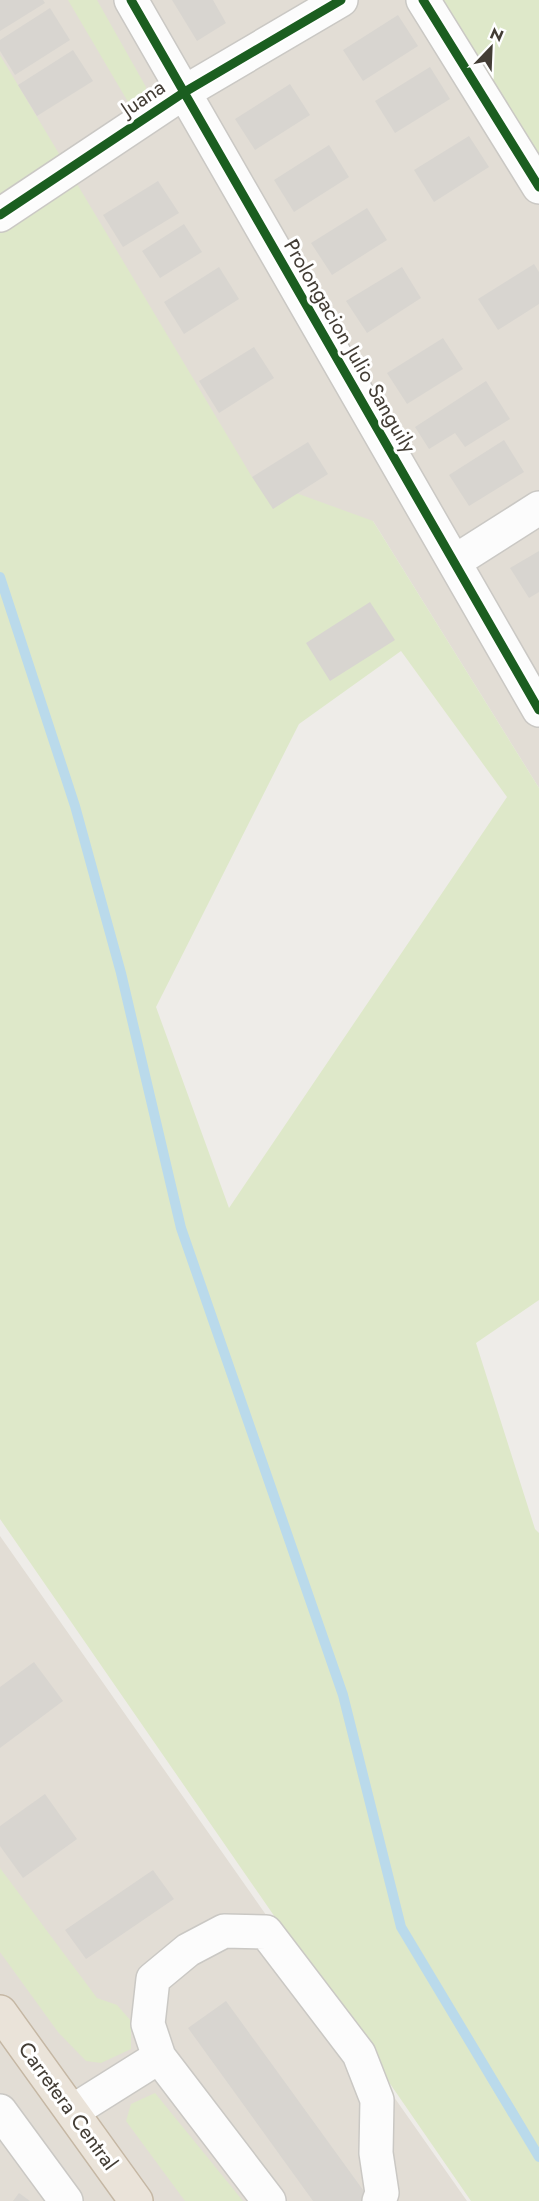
<svg xmlns="http://www.w3.org/2000/svg" width="539" height="2201" font-family="Jost,sans-serif">
	<style>
		.residential { fill: #e2ddd5 }
		.green { fill: #dee8c9; fill-rule: evenodd }
		.lines { fill: none; stroke-linecap: round; stroke-linejoin: round }
		.stream { stroke: #badaeb; stroke-width: 10 }
		.building { fill: #d8d5d0 }
		.minor-casing { stroke: #cac8c4; stroke-width: 36 }
		.highway-casing { stroke: #c5b7a4; stroke-width: 36 }
		.minor { stroke: #fcfcfc; stroke-width: 33 }
		.highway { stroke: #eae3d9; stroke-width: 33 }
		.cycleway-casing { stroke: #fff; stroke-width: 13 }
		.cycleway { stroke: #1b5e20; stroke-width: 9 }
		.labels { text-anchor: middle; stroke-width: 6; stroke-linejoin: round; paint-order: stroke }
		.street-label { font-size: 21px; fill: #433d35; stroke: #fff }
	</style>
	<rect width="100%" height="100%" fill="#eeece8"/>
	<path class="residential" d="M 0,0 L 539,0 L 539,788 L 373,521 L 0,518 Z
		M 0,1536 L 467,2201 L 0,2201 Z"/>
	<path class="green" d="M 68,0 L 97,0 L 146,87 L 145,95 L 131,107 Z
		M 423,0 L 539,0 L 539,187 Z
		M 0,55 L 252,477 L 373,521 L 539,788 L 539,1300 L 476,1343 L 535,1529 L 539,1533 L 539,2201 L 471,2201 L 0,1519 ZM 401,651 L 507,797 L 229,1208 L 156,1007 L 299,724 Z
		M 0,1868 L 97,1998 L 117,2005 L 131,2021 L 131,2049 L 101,2063 L 86,2061 L 58,2032 L 0,1952 Z
		M 155,2093 L 243,2201 L 185,2201 L 126,2121 L 131,2104 Z"/>
	<g class="lines">
		<path class="stream" d="M 0,577 L 75,806 L 121,973 L 181,1228 L 343,1695 L 401,1927 L 539,2157"/>
	</g>
	<path class="building" d="M 0,0 L 43,0 L 45,3 L 0,31 Z
		M 172,0 L 213,0 L 226,23 L 197,41 Z
		M 50,8 L 70,40 L 15,75 L 0,51 L 0,40 Z
		M 398,15 L 418,46 L 363,81 L 343,50 Z
		M 73,50 L 93,81 L 37,116 L 18,85 Z
		M 430,67 L 450,99 L 395,133 L 375,101 Z
		M 290,84 L 310,115 L 255,150 L 235,119 Z
		M 469,136 L 489,167 L 434,202 L 414,170 Z
		M 329,145 L 349,177 L 294,212 L 274,180 Z
		M 158,181 L 179,213 L 123,247 L 103,215 Z
		M 367,208 L 387,240 L 332,275 L 311,243 Z
		M 184,224 L 202,252 L 160,278 L 142,251 Z
		M 534,264 L 539,272 L 539,304 L 498,330 L 478,299 Z
		M 219,267 L 239,299 L 184,334 L 164,302 Z
		M 402,267 L 421,298 L 367,333 L 346,301 Z
		M 443,338 L 463,369 L 407,404 L 387,373 Z
		M 254,347 L 274,378 L 219,413 L 199,381 Z
		M 486,381 L 510,419 L 465,447 L 455,433 L 429,449 L 415,427 Z
		M 504,440 L 524,472 L 469,506 L 449,475 Z
		M 308,442 L 328,474 L 273,509 L 252,477 Z
		M 539,551 L 539,592 L 529,598 L 510,568 Z
		M 370,602 L 395,640 L 330,681 L 306,643 Z
		M 34,1662 L 63,1701 L 0,1748 L 0,1687 Z
		M 45,1794 L 77,1839 L 23,1878 L 0,1846 L 0,1826 Z
		M 153,1870 L 174,1899 L 86,1959 L 65,1930 Z
		M 226,2001 L 371,2201 L 313,2201 L 188,2028 Z
		M 19,2193 L 30,2201 L 13,2201 Z"/>
	<g class="lines">
		<defs>
			<path id="minor" d="M 131,0 L 539,710
				M 423,0 L 539,187
				M 0,215 L 183,93 L 341,0
				M 454,562 L 539,508
				M 0,2111 L 66,2201
				M 73,2111 L 159,2057
				M 269,2201 L 159,2057 L 148,2024 L 153,1979 L 188,1950 L 224,1931 L 266,1932 L 359,2054 L 377,2100 L 376,2153 L 382,2193 L 379,2201"/>
			<path id="highway" d="M 0,2012 L 136,2201"/>
		</defs>
		<use href="#minor" class="minor-casing"/>
		<use href="#highway" class="highway-casing"/>
		<use href="#minor" class="minor"/>
		<use href="#highway" class="highway"/>
		<defs>
			<path id="cycleway" d="M 131,0 L 539,710
				M 423,0 L 539,187
				M 0,215 L 183,93 L 341,0"/>
		</defs>
		<use href="#cycleway" class="cycleway-casing"/>
		<use href="#cycleway" class="cycleway"/>
	</g>
	<g class="labels">
		<g class="street-label">
			<text transform="translate(143 98) rotate(-34)" y="7">Juana</text>
			<text transform="translate(350 346) rotate(60)" y="7">Prolongacion Julio Sanguily</text>
			<text transform="translate(68 2106) rotate(54)" y="7">Carretera Central</text>
		</g>
	</g>
	<g transform="translate(491 48) rotate(23)" stroke="#ffffff" stroke-width="4.5" paint-order="stroke">
	<path d="M0-4.5L10 22L0 15L-10 22Z" fill="#433d35"/>
	<text y="-9" font-size="16" font-weight="bold" text-anchor="middle" fill="#433d35">N</text>
	</g>
</svg>
